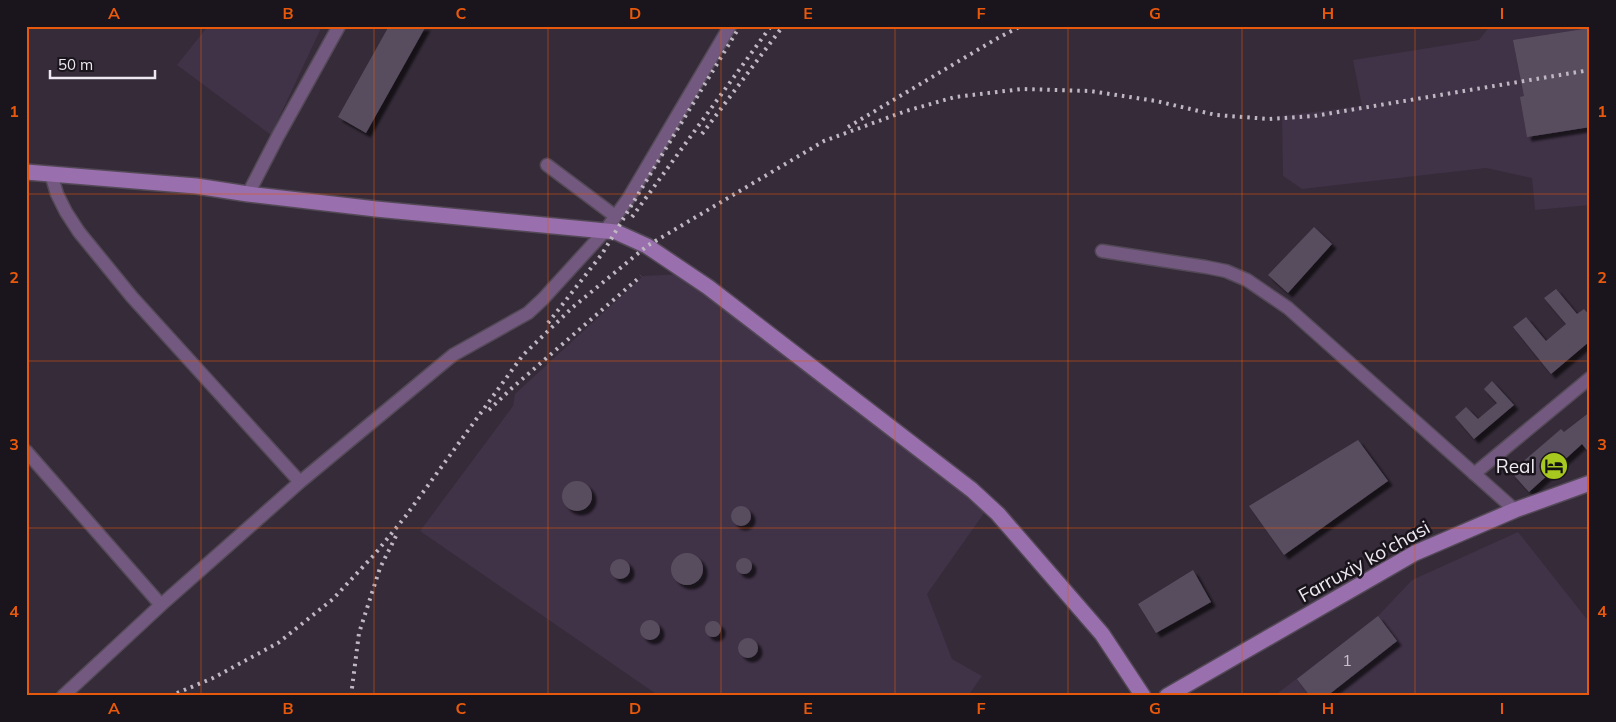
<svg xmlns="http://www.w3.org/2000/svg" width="1616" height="722" font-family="Mulish,sans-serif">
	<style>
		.built { fill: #403247 }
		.building { fill: #584e5e; filter: url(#shadow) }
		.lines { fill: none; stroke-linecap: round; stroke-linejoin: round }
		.street-casing { stroke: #534956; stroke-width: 15 }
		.secondary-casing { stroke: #534956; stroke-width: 18 }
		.street { stroke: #735980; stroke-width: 12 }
		.secondary { stroke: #996fad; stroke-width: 15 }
		.rail { stroke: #bfb8c3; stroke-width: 4; stroke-dasharray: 2.5 5; stroke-linecap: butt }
		.grid { fill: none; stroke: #e8590c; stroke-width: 1; stroke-opacity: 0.55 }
		.labels { text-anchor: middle; stroke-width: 5; stroke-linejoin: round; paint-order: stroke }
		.number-label { font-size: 16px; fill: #c8c2cc }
		.poi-label { font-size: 19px; fill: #eee8f1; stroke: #1a151c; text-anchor: end }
		.street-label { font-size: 19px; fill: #eee8f1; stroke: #1a151c }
		.neatline { fill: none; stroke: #e8590c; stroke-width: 2 }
		.grid-label { font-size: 16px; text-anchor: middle; font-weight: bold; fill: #e8590c }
	</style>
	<defs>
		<filter id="shadow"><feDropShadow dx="4.5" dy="4.5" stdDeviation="1" flood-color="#0009"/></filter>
	</defs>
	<rect width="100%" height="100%" fill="#352b39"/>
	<path class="built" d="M 208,26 L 322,26 L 271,135 L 177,65 Z
		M 1490,26 L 1590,26 L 1590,205 L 1535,210 L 1532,178 L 1486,168 L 1302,189 L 1283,176 L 1282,116 L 1362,106 L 1353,60 L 1479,40 Z
		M 682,274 L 987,509 L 927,594 L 952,659 L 982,676 L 968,696 L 659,696 L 420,531 L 513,406 L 515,394 L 643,276 Z
		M 1518,532 L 1590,623 L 1590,696 L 1274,696 L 1378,616 L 1412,580 Z"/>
	<path class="building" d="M 389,26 L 426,26 L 366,133 L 338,117 Z
		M 1590,28 L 1590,127 L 1527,137 L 1520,97 L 1524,96 L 1513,40 Z
		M 1314,227 L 1332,244 L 1288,293 L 1268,275 Z
		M 1556,289 L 1577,314 L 1584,309 L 1590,316 L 1590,341 L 1551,374 L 1513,327 L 1526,317 L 1546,341 L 1566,324 L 1544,298 Z
		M 1492,381 L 1514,405 L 1474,439 L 1455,417 L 1466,407 L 1478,419 L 1497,403 L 1484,389 Z
		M 1590,412 L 1590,454 L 1582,444 L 1529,492 L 1511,472 L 1561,429 L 1564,432 Z
		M 1358,440 L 1388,481 L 1284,555 L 1249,506 Z
		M562 496a15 15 0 1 1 30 0a15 15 0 1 1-30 0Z
		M731 516a10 10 0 1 1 20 0a10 10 0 1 1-20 0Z
		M671 569a16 16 0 1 1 32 0a16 16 0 1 1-32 0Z
		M736 566a8 8 0 1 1 16 0a8 8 0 1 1-16 0Z
		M610 569a10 10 0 1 1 20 0a10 10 0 1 1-20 0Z
		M 1193,570 L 1211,602 L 1156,633 L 1138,604 Z
		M 1378,616 L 1397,641 L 1327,696 L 1310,696 L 1297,679 Z
		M640 630a10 10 0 1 1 20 0a10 10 0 1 1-20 0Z
		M705 629a8 8 0 1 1 16 0a8 8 0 1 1-16 0Z
		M738 648a10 10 0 1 1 20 0a10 10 0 1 1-20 0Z"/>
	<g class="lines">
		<defs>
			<path id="street" d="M 547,165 L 615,216
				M 51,174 L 57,194 L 66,212 L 79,232 L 132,297 L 300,482
				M 248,194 L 278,136 L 339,26
				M 1102,251 L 1206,267 L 1226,271 L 1247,280 L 1288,308 L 1515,510
				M 26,451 L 161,605
				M 1474,474 L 1590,378
				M 63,696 L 161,605 L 300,482 L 453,355 L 528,313 L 543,299 L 605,231 L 628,199 L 730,26"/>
			<path id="secondary" d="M 26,172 L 196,186 L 248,194 L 376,209 L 616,232 L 647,246 L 708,287 L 972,490 L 998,514 L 1102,634 L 1143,696
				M 1167,696 L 1415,553 L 1515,510 L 1590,483"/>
		</defs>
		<use href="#street" class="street-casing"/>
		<use href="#secondary" class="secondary-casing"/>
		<use href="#street" class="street"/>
		<use href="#secondary" class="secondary"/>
		<path class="rail" d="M 848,127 L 996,39 L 1021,26
			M 702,134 L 783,26
			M 632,217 L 771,26
			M 548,323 L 602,254 L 740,26
			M 489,410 L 512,388 L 641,276
			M 170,696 L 213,678 L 278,643 L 333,599 L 374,555 L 405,517 L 523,355 L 573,307 L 647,246 L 824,141 L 906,111 L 955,97 L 1022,89 L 1090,91 L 1156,101 L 1216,115 L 1269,119 L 1314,116 L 1590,70
			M 351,696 L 359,633 L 380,568 L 396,536"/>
	</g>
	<path class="grid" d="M 201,26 L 201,696M 374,26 L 374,696M 548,26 L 548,696M 721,26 L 721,696M 895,26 L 895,696M 1068,26 L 1068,696M 1242,26 L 1242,696M 1415,26 L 1415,696M 26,194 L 1590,194M 26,361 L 1590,361M 26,528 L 1590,528"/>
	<defs>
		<symbol id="hotel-disc" viewBox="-11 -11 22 22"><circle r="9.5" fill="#a7c81e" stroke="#1a151c"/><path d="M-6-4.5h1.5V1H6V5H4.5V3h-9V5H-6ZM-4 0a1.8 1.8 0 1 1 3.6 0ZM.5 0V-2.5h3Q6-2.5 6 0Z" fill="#111"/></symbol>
	</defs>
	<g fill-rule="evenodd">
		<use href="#hotel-disc" x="1538" y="450" width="32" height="32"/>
	</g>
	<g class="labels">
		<g class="number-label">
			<text x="1347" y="666">1</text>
		</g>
		<g class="poi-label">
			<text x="1535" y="473">Real</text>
		</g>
		<g class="street-label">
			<text transform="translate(1364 561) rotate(-29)" y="7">Farruxiy ko'chasi</text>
		</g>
	</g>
	<rect width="1616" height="722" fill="none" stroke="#1a151c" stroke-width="55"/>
	<path d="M50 70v8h105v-8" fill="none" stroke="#eee8f1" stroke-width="2.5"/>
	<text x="58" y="70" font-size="15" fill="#eee8f1" stroke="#1a151c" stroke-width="4" paint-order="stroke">50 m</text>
	<rect x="28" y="28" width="1560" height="666" class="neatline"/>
	<g class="grid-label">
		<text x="114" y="19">A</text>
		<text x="288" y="19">B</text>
		<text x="461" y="19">C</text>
		<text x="635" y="19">D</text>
		<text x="808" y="19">E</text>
		<text x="981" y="19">F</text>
		<text x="1155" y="19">G</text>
		<text x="1328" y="19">H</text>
		<text x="1502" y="19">I</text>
		<text x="14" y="117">1</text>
		<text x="1602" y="117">1</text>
		<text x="14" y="283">2</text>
		<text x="1602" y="283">2</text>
		<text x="14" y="450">3</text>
		<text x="1602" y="450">3</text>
		<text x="14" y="617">4</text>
		<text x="1602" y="617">4</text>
		<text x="114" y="714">A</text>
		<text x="288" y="714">B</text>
		<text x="461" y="714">C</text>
		<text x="635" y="714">D</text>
		<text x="808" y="714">E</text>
		<text x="981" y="714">F</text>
		<text x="1155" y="714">G</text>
		<text x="1328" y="714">H</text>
		<text x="1502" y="714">I</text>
	</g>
</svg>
